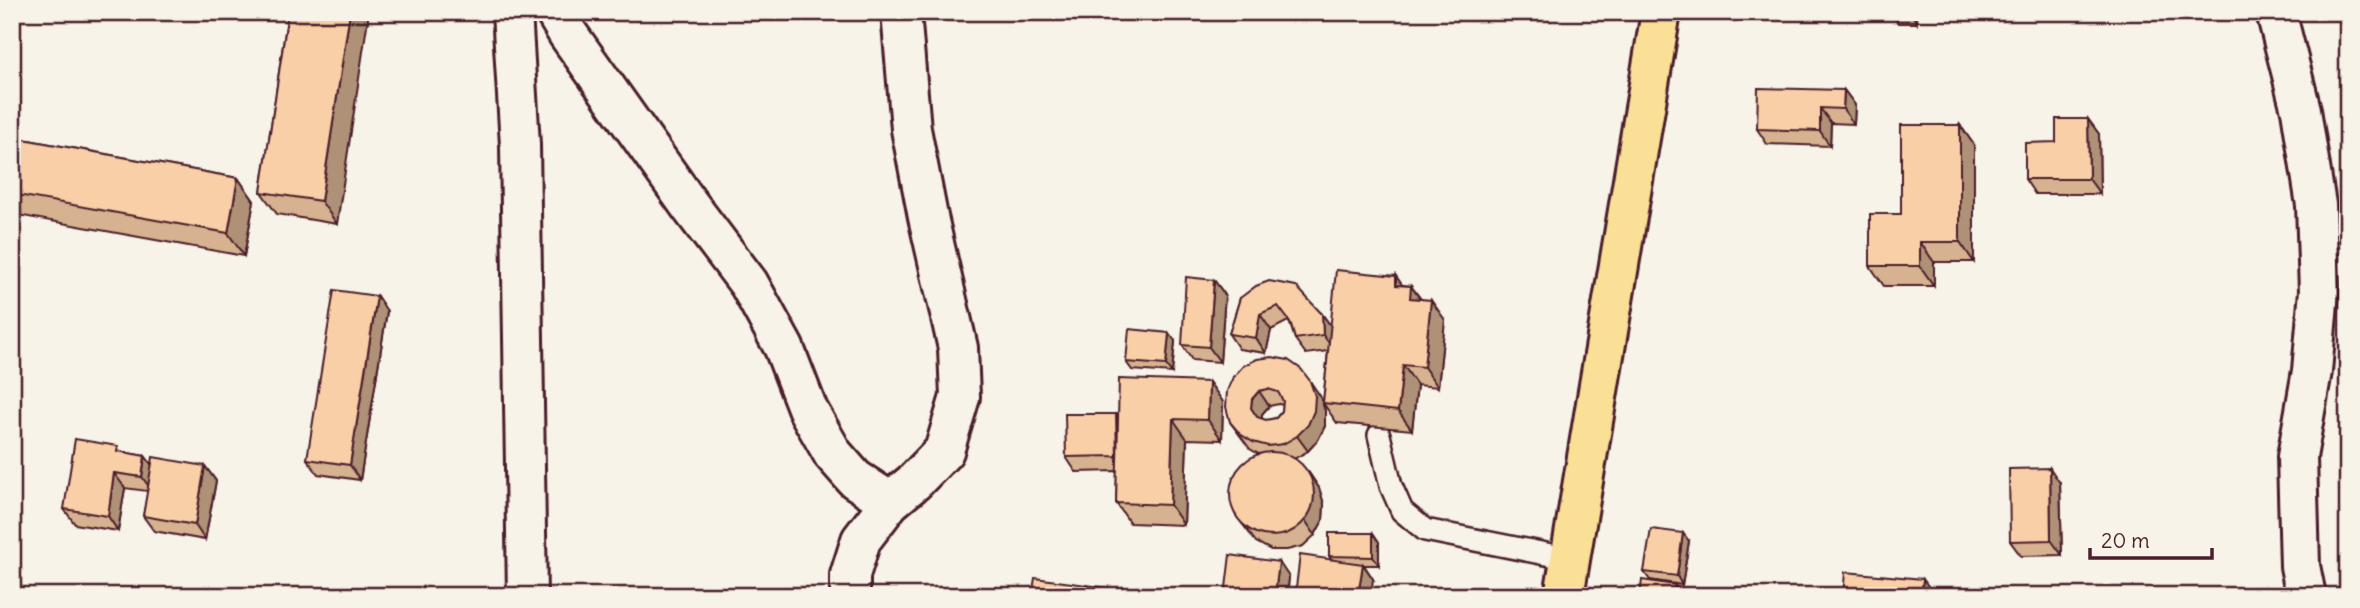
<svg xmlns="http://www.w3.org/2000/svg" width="2360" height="608" font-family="Delius,sans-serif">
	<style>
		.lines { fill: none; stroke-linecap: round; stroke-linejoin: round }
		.service-casing { stroke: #4a1f2b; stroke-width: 26 }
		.minor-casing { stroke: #4a1f2b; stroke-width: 44 }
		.trunk-casing { stroke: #4a1f2b; stroke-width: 44 }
		.service { stroke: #f7f3e8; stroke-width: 21 }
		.minor { stroke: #f7f3e8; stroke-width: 38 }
		.trunk { stroke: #fadf96; stroke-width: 38 }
		.wall { fill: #d6b290; stroke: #4a1f2b; stroke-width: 2; fill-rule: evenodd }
		.shaded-wall { fill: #ae9176; stroke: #4a1f2b; stroke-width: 2 }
		.building { fill: #f9cfa8; stroke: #4a1f2b; stroke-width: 2; fill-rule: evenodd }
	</style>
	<rect width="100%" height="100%" fill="#f7f3e8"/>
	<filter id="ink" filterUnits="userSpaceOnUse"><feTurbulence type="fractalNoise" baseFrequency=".0143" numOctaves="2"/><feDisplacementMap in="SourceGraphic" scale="14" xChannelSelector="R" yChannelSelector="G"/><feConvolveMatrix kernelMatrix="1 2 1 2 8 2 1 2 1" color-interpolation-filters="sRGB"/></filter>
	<g filter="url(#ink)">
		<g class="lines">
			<defs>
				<path id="service" d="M 1379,435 L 1391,486 L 1402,511 L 1425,530 L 1571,559"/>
				<path id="minor" d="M 512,12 L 520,145 L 527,596
					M 555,12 L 568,34 L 690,206 L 749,284 L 784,348 L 808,410 L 833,454 L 855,479 L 890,502
					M 2276,12 L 2301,110 L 2316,205 L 2319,291 L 2312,371 L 2297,457 L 2300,566 L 2306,596
					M 850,596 L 850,575 L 861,540 L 890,502 L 914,482 L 944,451 L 960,397 L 958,348 L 928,217 L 911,129 L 901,12"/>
				<path id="trunk" d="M 1564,596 L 1661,12"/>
			</defs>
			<use href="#service" class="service-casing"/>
			<use href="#minor" class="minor-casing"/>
			<use href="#trunk" class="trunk-casing"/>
			<use href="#service" class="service"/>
			<use href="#minor" class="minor"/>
			<use href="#trunk" class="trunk"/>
		</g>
		<path class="wall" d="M 288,12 L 337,224 L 277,214 L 261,192 Z
			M 1917,12 L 1917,23 L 1898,23 L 1893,15 Z
			M 1844,90 L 1855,105 L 1854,124 L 1831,123 L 1830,146 L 1767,144 L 1757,129 Z
			M 2088,119 L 2099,134 L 2100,194 L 2035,194 L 2025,179 L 2056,142 Z
			M 1960,125 L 1974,145 L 1974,262 L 1934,262 L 1934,286 L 1884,286 L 1870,266 L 1901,214 Z
			M 12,137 L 238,178 L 254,201 L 244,256 L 12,214 Z
			M 1214,280 L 1225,295 L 1220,362 L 1192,360 L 1182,345 Z
			M 1403,285 L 1411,286 L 1421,299 L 1445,320 L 1438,387 L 1417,385 L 1412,430 L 1337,423 L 1323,403 L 1328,351 L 1306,354 L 1295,339 L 1290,324 L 1288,321 L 1271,330 L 1266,353 L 1239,349 L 1229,334 L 1240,298 L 1322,314 L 1331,326 Z
			M 387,311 L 360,480 L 318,474 L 307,459 Z
			M 1175,341 L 1172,373 L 1132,370 L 1126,362 Z
			M 1233,377 L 1320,396 L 1325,411 L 1325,426 L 1318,440 L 1308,451 L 1294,459 L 1309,473 L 1319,488 L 1324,504 L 1323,520 L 1315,535 L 1303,546 L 1287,550 L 1271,550 L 1256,542 L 1235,514 L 1260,455 L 1250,449 L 1230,422 ZM 1279,404 L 1283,405 L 1282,411 L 1276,418 L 1266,420 L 1262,419 L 1262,414 L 1269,406 Z
			M 1209,382 L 1223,402 L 1222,440 L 1187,439 L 1184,525 L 1130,523 L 1116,503 L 1117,471 L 1076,472 L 1066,457 L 1116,414 L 1118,417 Z
			M 122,452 L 145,456 L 152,465 L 205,466 L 216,481 L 205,540 L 154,531 L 143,516 L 148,491 L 125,488 L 118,531 L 75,524 L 64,509 Z
			M 2060,483 L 2062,555 L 2021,556 L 2010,541 Z
			M 1373,533 L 1379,542 L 1379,565 L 1364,565 L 1373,579 L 1331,559 L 1329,556 Z
			M 1689,541 L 1682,585 L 1650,580 L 1644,572 Z
			M 1289,577 L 1287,596 L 1225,596 Z"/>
		<path class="shaded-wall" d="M 12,12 L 15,12 L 12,29 Z
			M 350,12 L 369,12 L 337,224 L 321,201 Z
			M 1912,12 L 1917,12 L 1917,23 L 1912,15 Z
			M 1844,90 L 1855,105 L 1854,124 L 1843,109 Z
			M 1820,108 L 1831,123 L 1830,146 L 1820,131 Z
			M 2088,119 L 2099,134 L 2100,194 L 2089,179 Z
			M 1960,125 L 1974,145 L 1974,262 L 1960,242 Z
			M 238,178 L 254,201 L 244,256 L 228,233 Z
			M 1920,242 L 1934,262 L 1934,286 L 1920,266 Z
			M 1396,276 L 1410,296 L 1411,286 L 1425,306 L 1410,305 L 1396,285 Z
			M 1214,280 L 1225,295 L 1220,362 L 1209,347 Z
			M 377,296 L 387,311 L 360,480 L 350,465 Z
			M 1431,300 L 1445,320 L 1438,387 L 1424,367 Z
			M 1260,314 L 1271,330 L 1266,353 L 1256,338 Z
			M 1322,314 L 1333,329 L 1334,350 L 1323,335 Z
			M 1169,333 L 1175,341 L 1172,373 L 1166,365 Z
			M 1403,365 L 1417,385 L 1412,430 L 1398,411 Z
			M 1310,381 L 1320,396 L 1325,411 L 1325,426 L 1318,440 L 1308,451 L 1297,436 Z
			M 1209,382 L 1223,402 L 1222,440 L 1208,420 Z
			M 1259,391 L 1269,406 L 1262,414 L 1262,423 L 1267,432 L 1251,408 L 1252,399 Z
			M 1173,419 L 1187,439 L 1184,525 L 1170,505 Z
			M 145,456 L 156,471 L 153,492 L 142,477 Z
			M 205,466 L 216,481 L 205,540 L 195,525 Z
			M 2050,468 L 2060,483 L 2062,555 L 2051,540 Z
			M 114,473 L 125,488 L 118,531 L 108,516 Z
			M 1309,473 L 1319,488 L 1324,504 L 1323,520 L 1315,535 L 1305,520 Z
			M 1373,533 L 1379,542 L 1379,565 L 1373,557 Z
			M 1683,533 L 1689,541 L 1682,585 L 1677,576 Z
			M 1279,562 L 1289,577 L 1287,596 L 1276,596 L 1275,594 Z
			M 1363,564 L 1373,579 L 1371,596 L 1358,596 Z
			M 1923,579 L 1934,594 L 1933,596 L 1921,596 Z
			M 1675,585 L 1680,593 L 1680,596 L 1673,596 Z"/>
		<path class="building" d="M 288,12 L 350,12 L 321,201 L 261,192 Z
			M 1893,12 L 1912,12 L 1912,15 L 1893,15 Z
			M 1758,88 L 1844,90 L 1843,109 L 1820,108 L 1820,131 L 1757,129 Z
			M 2056,119 L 2088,119 L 2089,179 L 2025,179 L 2025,143 L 2056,142 Z
			M 1901,125 L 1960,125 L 1960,242 L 1920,242 L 1920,266 L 1870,266 L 1870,214 L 1901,214 Z
			M 12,137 L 238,178 L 228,233 L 12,194 Z
			M 1336,270 L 1396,276 L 1396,285 L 1411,286 L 1410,298 L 1431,300 L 1424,367 L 1403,365 L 1398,411 L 1323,403 Z
			M 1186,277 L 1214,280 L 1209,347 L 1182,345 Z
			M 1269,281 L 1296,286 L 1322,314 L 1323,335 L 1295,339 L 1290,322 L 1278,306 L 1260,314 L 1256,338 L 1229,334 L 1240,298 L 1256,286 Z
			M 334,290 L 377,296 L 350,465 L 307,459 Z
			M 1129,329 L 1169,333 L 1166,365 L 1126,362 Z
			M 1272,357 L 1288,360 L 1301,369 L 1310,381 L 1315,396 L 1314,411 L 1308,425 L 1297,436 L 1283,444 L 1268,446 L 1253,442 L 1240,434 L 1230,422 L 1226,407 L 1227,391 L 1233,377 L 1243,366 L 1257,359 ZM 1268,389 L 1278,392 L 1283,401 L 1282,411 L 1276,418 L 1266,420 L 1257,417 L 1251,408 L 1252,399 L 1259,391 Z
			M 1119,379 L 1209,382 L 1208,420 L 1173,419 L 1170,505 L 1116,503 Z
			M 1065,414 L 1116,414 L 1117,456 L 1066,457 Z
			M 75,439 L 118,446 L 117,451 L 145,456 L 142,477 L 114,473 L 108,516 L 64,509 Z
			M1230 494a42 42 0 1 1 84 0a42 42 0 1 1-84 0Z
			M 153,457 L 205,466 L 195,525 L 143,516 Z
			M 2050,468 L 2051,540 L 2010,541 L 2009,469 Z
			M 1651,529 L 1683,533 L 1677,576 L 1644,572 Z
			M 1329,533 L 1373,533 L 1373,557 L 1329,556 Z
			M 1230,555 L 1279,562 L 1275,594 L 1259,592 L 1259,596 L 1225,596 Z
			M 1300,555 L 1363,564 L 1358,596 L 1295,596 Z
			M 1845,572 L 1923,579 L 1921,596 L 1843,596 Z
			M 1035,578 L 1138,592 L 1137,596 L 1032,596 Z
			M 1642,580 L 1675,585 L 1673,596 L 1640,596 Z"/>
	</g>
	<rect width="2360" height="608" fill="none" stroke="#f7f3e8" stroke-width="42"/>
	<rect x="21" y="21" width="2318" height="566" fill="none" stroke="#4a1f2b" stroke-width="2.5" filter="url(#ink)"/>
	<path d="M2090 548v10h122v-10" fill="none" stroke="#4a1f2b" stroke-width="3.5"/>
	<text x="2101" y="548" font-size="21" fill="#4a1f2b" stroke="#f7f3e8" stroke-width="5" paint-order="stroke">20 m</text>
</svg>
